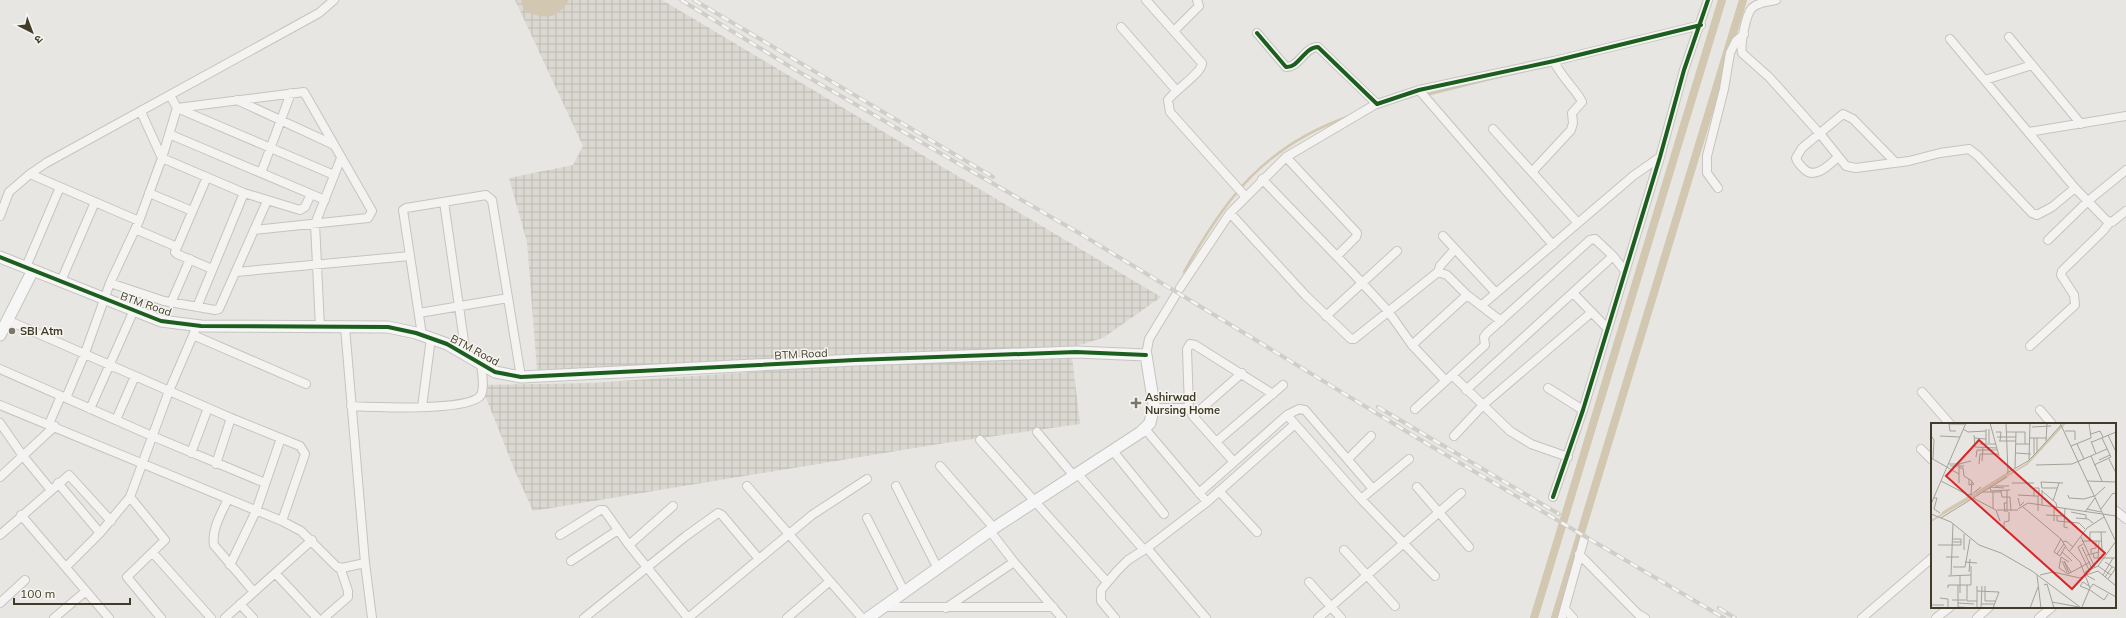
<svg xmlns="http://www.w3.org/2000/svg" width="2126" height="618" font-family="Mulish,'Noto Sans Devanagari',sans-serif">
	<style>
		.industrial { fill: url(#industrial-grid) }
		.water { fill: #d2c7b0 }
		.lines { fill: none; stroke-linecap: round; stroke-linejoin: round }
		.stream { stroke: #d2c7b0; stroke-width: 2.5 }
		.canal { stroke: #d2c7b0; stroke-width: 8 }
		.street-casing { stroke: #c5c4c0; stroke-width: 10 }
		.secondary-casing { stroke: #c5c4c0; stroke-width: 13 }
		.street { stroke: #f4f3f1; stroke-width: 8 }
		.secondary { stroke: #f6f6f6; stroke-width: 11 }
		.rail-casing { stroke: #cfceca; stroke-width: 4 }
		.rail { stroke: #f6f5f0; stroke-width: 2.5; stroke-dasharray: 8; stroke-linecap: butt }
		.cycleway-casing { stroke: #f6f5f0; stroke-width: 6 }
		.cycleway { stroke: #1b5e20; stroke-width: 4 }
		.poi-dot { fill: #7a786a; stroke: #f6f5f0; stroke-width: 1.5 }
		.labels { text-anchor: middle; stroke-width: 3; stroke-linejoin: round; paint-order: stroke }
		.street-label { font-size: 11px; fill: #403c29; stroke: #f6f5f0 }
		.poi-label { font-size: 11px; font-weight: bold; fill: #403c29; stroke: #f6f5f0; text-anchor: start }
		.inset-river { fill: none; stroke: #d2c7b0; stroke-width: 2 }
		.inset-road { fill: none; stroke: #a4a298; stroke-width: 1 }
		.view { fill: #d62828; fill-opacity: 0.15; stroke: #d62828; stroke-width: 2 }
		.inset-edge { fill: none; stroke: #403c29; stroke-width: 2 }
	</style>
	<defs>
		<pattern id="industrial-grid" width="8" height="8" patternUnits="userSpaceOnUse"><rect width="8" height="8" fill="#dad8d0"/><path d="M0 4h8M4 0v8" fill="none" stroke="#bcbab3"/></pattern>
	</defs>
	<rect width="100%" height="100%" fill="#e7e6e2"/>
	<path class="industrial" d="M 515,0 L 662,0 L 1161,297 L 1103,338 L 1076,346 L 537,370 L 527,242 L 509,178 L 573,165 L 583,146 Z
		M 1072,357 L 1080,424 L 945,443 L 533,511 L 515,471 L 481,385 L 591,383 L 869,364 Z"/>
	<path class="water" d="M 521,0 L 569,0 C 556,20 547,19 526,12 Z"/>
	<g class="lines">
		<path class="stream" d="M 1426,95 L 1502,76
			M 1184,272 C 1226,197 1264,147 1347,117"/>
		<path class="canal" d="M 1534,618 L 1722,0
			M 1555,618 L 1743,0"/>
		<defs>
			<path id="street" d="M 1146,0 L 1202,63 C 1203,72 1175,90 1168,100 L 1170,112 L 1245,196
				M 1776,0 C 1769,2 1758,2 1752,8 C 1746,14 1740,44 1742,53 L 1769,77 L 1821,135 L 1846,166 L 1856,168 L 1909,161 L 1940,153 L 1969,149 L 1978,156 L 2032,213 L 2037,215 L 2052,207 L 2075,188
				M 1121,27 L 1176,90
				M 1174,31 L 1199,6 L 1197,0
				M 1257,33 L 1286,67 C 1299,68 1304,47 1318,47 L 1377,104 L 1419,90 L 1554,61 L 1701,25
				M 2009,37 L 2081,124
				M 1950,39 L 2075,188 L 2107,221 L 2112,222 L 2126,211
				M 1985,80 L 2032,65
				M 1419,90 L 1553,245
				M 170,95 L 177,108 L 334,175
				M 237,100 L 332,144
				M 177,108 L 304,92 L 372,211 L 368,218 L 254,230
				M 141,112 L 162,158 L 244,193 L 300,210 L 305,207 L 311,194
				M 1493,129 L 1578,223
				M 2029,132 L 2126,116
				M 169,134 L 325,200
				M 1286,157 L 1357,233 L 1356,237 L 1337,256
				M 1838,157 C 1829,165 1814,181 1803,168 C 1800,165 1797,162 1796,158 L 1802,148 L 1843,114 L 1853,119 L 1896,163
				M 1532,172 L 1571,130 L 1573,123 L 1572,113 L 1582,102 C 1581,96 1558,73 1554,61
				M 261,173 L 291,93
				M 30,174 L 139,221
				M 207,177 L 175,252 L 177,254 L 212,269
				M 1262,179 L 1351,271 L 1388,311 L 1412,345 L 1445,380
				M 1718,188 L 1707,173 L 1707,156 L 1724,89 L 1730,53 L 1736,41 L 1744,34
				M 149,193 L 192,211
				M 444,202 L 466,355
				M 1230,213 L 1306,296 L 1351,339 L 1354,339 L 1438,272 L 1447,275 L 1467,295 L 1501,321
				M 0,216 L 9,192 L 30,174 L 46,163 L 319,13 L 334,0
				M 135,229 L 177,247
				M 1443,236 L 1496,293
				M 2048,240 L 2088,201 L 2126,170
				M 26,267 L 60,187
				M 236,272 L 410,256
				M 1438,272 L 1440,266 L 1455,249
				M 61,281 L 95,202
				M 110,283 L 164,301 L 215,310 L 219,309 L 267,201
				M 1180,288 L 1230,213 L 1286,157 L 1376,104
				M 1573,293 L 1607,328
				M 171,303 L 190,259
				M 1482,305 L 1633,176 L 1660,157
				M 197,307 L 244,193
				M 419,313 L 508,298
				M 1326,316 L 1397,251
				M 7,320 L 231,418 L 300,446 L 305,454 L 282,521
				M 320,327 L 315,224 L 341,158
				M 345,327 L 365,563 L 372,618
				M 193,335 L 306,384
				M 422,335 L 403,210 L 406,208 L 486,195 L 492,200 L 521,377
				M 1412,345 L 1467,295
				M 2030,346 L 2075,305 L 2074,295 L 2061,275 L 2062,271 L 2103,231 L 2110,222
				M 1146,355 L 1149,339 L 1177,293
				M 0,369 L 152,436 L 265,483
				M 1452,375 L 1510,431 L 1531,444 L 1568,457
				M 1548,388 L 1583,410
				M 1466,390 L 1613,256 L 1625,271
				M 1922,392 L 1950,424
				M 66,398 L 85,353 L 110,283 L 139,221 L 162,158 L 177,108
				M 0,405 L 282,521 L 301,531 L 337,567 L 342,568 L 365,563
				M 351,406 C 371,407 471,412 481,395 C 485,387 482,372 481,364
				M 422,407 L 431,338
				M 1154,408 L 1189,408 L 1193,416 L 1234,462
				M 1189,408 L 1187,349 L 1190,344 L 1195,345 L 1273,394
				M 90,409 L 134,310
				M 1415,409 L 1485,345 L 1484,337 L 1487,333 L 1590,240 L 1595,239 L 1613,256
				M 2040,410 L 2052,424
				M 1287,415 L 1361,499 L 1435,576
				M 1193,416 L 1242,373
				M 116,420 L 135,376
				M 0,423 L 23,456 L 51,490
				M 49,424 L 61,396
				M 1145,429 L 1207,502
				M 1037,432 L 1074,476
				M 1454,436 L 1483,405 L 1592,312
				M 980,440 L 1107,582
				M 1216,442 L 1283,385
				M 1921,449 L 1932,460
				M 1113,451 L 1164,514
				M 191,453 L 208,408
				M 1349,458 L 1371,436
				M 216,464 L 231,418
				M 940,466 L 994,528
				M 1077,473 L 1144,550
				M 0,477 L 55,426
				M 58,483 L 100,533
				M 747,486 L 862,618
				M 896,486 L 938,569
				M 1417,487 L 1469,547
				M 1219,491 L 1257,532
				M 1199,493 L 1287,415 L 1299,409 L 1305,410 L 1373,489
				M 130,497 L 165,540 L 127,577 L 161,618
				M 1553,497 L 1583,410 L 1660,157 L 1684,70 L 1708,0
				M 228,499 C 222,512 211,530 214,545 L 254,592
				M 1361,499 L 1409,459
				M 2115,510 L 2126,519
				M 21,515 L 109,618
				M 867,518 L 905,593
				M 990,531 L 1014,562 L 1062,618
				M 0,535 L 69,475 L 111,521
				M 560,535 L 600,510 L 604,510 L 629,545 L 688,618
				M 629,545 L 673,506
				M 1147,548 L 1206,618
				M 1344,550 L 1395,606
				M 153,553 L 211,618
				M 1579,554 L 1638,614 L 1645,618
				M 571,561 L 618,530
				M 230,565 L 256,511 L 281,438
				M 66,567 L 100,533 L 130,497 L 169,391 L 197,326
				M 276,574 L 317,618
				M 1309,582 L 1341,618
				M 0,603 L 25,580
				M 240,604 L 253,618
				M 883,607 L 1053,607
				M 946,608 L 1014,562
				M 1565,609 L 1573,618
				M 54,618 L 86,591
				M 225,618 L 312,540
				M 324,618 L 348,597 L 348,591 L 340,567
				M 584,618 L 686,536 L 718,513 L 722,515 L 759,559
				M 688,618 L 812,515 L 867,479
				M 787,618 L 830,581
				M 1115,618 L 1101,601 L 1101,590 L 1117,571 L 1128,560 L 1147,548 L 1207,502 L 1295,424
				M 1318,618 L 1461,493
				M 1562,618 L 1584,539
				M 1862,618 L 1932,558
				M 1936,618 L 1950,607
				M 1977,618 L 1989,607
				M 2039,618 L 2052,607"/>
			<path id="secondary" d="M 0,257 L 161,321 L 201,326 L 388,327 L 416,333 L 447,344 L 495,372 L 521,377 L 855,360 L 1076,352 L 1146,355 L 1154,405 L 1150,423 L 1141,432 L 994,528 L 868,618
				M 0,335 L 33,270"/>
		</defs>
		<use href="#street" class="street-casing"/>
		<use href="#secondary" class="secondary-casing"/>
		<use href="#street" class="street"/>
		<use href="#secondary" class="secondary"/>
		<defs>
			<path id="rail" d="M 681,0 L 794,69 L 1079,233 L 1419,439 L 1724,618
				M 694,0 L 993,177
				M 1378,407 L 1559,514
				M 1719,608 L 1735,618"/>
		</defs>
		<use href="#rail" class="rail-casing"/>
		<use href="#rail" class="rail"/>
		<defs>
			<path id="cycleway" d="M 1257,33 L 1286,67 C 1299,68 1304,47 1318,47 L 1377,104 L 1419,90 L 1554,61 L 1701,25
				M 0,257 L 161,321 L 201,326 L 388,327 L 416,333 L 447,344 L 495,372 L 521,377 L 855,360 L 1076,352 L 1146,355
				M 1553,497 L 1583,410 L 1660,157 L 1684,70 L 1708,0"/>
		</defs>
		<use href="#cycleway" class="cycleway-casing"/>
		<use href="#cycleway" class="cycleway"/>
	</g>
	<g class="poi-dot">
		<circle cx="12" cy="331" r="4"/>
		<path d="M1134 397h4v4h4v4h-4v4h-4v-4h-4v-4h4z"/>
	</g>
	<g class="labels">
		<g class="street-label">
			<text transform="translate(146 304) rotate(19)" y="4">BTM Road</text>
			<text transform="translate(475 350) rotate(28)" y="4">BTM Road</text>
			<text transform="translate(801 354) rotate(-3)" y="4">BTM Road</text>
		</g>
		<g class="poi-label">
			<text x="20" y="335">SBI Atm</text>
			<text x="1145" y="401">Ashirwad<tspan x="1145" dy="13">Nursing Home</tspan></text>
		</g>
	</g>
	<g transform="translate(1931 423)">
		<rect width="185" height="185" fill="#e7e6e2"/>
		<path class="inset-river" d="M 45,70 L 77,50M 11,90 L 41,72M 0,98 L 96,41 L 134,0"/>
		<path class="inset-road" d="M 59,0 L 68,33M 75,0 L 77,50M 129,0 L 185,119M 101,4 L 120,3M 32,6 L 37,9 L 55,8M 25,8 L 19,8 L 18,1 L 34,1M 134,8 L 144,8 L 144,17M 65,9 L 70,9 L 69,18M 75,9 L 94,9 L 94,21M 160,11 L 169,8 L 172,14M 43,12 L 44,24 L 66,25M 177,12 L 185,29M 9,13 L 29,14M 1,14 L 3,17 L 2,36M 66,14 L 85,14M 43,15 L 55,16M 99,15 L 116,15M 68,18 L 85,18M 115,18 L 116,0M 160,18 L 165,31M 161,19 L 185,9M 55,20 L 55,6M 58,20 L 58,6M 49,21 L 65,21M 85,21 L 99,21M 146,21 L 153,36M 140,23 L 160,15 L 158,0M 106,29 L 130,2M 84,30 L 100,31M 103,31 L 103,15M 160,33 L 171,58M 45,34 L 46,27 L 66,27M 0,35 L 28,51M 98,36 L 99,0M 178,36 L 185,50M 168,37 L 179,32M 51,38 L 52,25M 18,41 L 28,41 L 28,60M 28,41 L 40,38M 48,41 L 49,31 L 68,31M 105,42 L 141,41 L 176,26M 163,42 L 180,34 L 171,15M 19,43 L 33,43M 84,45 L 85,9M 76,50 L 97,38 L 106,29 L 106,15M 38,56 L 38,62 L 43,61 L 41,59M 10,58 L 37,72 L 40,71 L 41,58 L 33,53 L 32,45 L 28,45M 156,58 L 185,59M 81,60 L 103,60M 64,63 L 78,63M 59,64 L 73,65M 59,65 L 60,68 L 79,67M 126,65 L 111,65 L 110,59 L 132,60M 76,67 L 76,89M 70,68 L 71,74 L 79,74 L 80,88M 111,68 L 125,80 L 126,84M 52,69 L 70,69M 40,72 L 50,64M 87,72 L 104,73 L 108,73 L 108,65 L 103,65 L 103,73M 137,72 L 138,75 L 153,76 L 163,73M 164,73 L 174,64M 3,75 L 6,75 L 3,86 L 9,90M 42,75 L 65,87 L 69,98M 87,75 L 89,83 L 93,79M 112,75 L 121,83M 122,78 L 128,60M 0,81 L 35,0M 111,82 L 111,67M 92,84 L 130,116 L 136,126 L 149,139 L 159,165 L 151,184M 134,85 L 133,104 L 137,105M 62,86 L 62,69M 87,86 L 97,80 L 185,93M 156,86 L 170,89M 170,86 L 182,70 L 185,71M 66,87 L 87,87M 107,88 L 107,73M 74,89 L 73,80 L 76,80M 140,89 L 155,92 L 155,96M 154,89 L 164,75M 0,91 L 20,99 L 48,122 L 70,130 L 101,148 L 149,184M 115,92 L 133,93M 126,93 L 126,98 L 148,100 L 154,106M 10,95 L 76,54M 145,95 L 157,96 L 162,100M 123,98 L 123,84M 73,105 L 73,99 L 78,98 L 78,89M 170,109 L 171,127M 150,114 L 164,145M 130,116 L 123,129 L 129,133 L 134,124M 151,118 L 170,118M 159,118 L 159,109 L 175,109M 22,119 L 30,119 L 30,116 L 22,116M 132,119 L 135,118 L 142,124M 152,121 L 147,124 L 158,147M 7,122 L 30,122 L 30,119M 151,124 L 161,146M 33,127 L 33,111M 131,129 L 141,138M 138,129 L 156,105 L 173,94M 160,130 L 160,126 L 165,125 L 165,118M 162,130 L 163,135 L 185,135M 126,131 L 133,121M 156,132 L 168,129M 15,134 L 28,134M 167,135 L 168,118M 131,138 L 136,149M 133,138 L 140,149M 133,138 L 138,150M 34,139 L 46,140M 174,139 L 185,146M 167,143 L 180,152M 22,144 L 34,144 L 39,116M 38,149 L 39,136M 154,149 L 167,143 L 185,118M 137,151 L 128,145 L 130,134 L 138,139M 137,151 L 159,139M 20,152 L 22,101M 106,152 L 110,185M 109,152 L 122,149 L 149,155 L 155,152 L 164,157M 155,152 L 167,148 L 185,163M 172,152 L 182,135M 17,153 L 40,152M 29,153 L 29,170M 174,154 L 181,144M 177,156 L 185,145M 27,162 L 27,185M 36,162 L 36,178 L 46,178M 113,162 L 116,161 L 123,185M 54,163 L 54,178 L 65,178M 158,163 L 152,159 L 149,163 L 159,167M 17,165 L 17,162 L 40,162 L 40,143M 159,165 L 162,161 L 185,174M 159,167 L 173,177 L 177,171M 46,168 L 68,169 L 62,185M 9,175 L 17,176 L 17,185M 21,177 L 35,177M 121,179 L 148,184M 27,180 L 43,181M 50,181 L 63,181M 0,182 L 13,182M 27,184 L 44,185M 46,185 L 46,163M 50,185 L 51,163M 99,185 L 107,164"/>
		<path class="view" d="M 48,17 L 174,130 L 141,166 L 15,53 Z"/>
		<rect width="185" height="185" class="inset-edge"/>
	</g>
	<g transform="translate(32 32) rotate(138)" stroke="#f6f5f0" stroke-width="3" paint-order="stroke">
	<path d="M0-3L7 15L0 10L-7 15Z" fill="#403c29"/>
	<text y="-6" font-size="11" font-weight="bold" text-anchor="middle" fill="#403c29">उ</text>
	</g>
	<path d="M14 598v6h116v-6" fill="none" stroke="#403c29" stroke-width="2"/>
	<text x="20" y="598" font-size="12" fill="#403c29" stroke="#f6f5f0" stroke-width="3" paint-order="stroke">100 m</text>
</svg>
